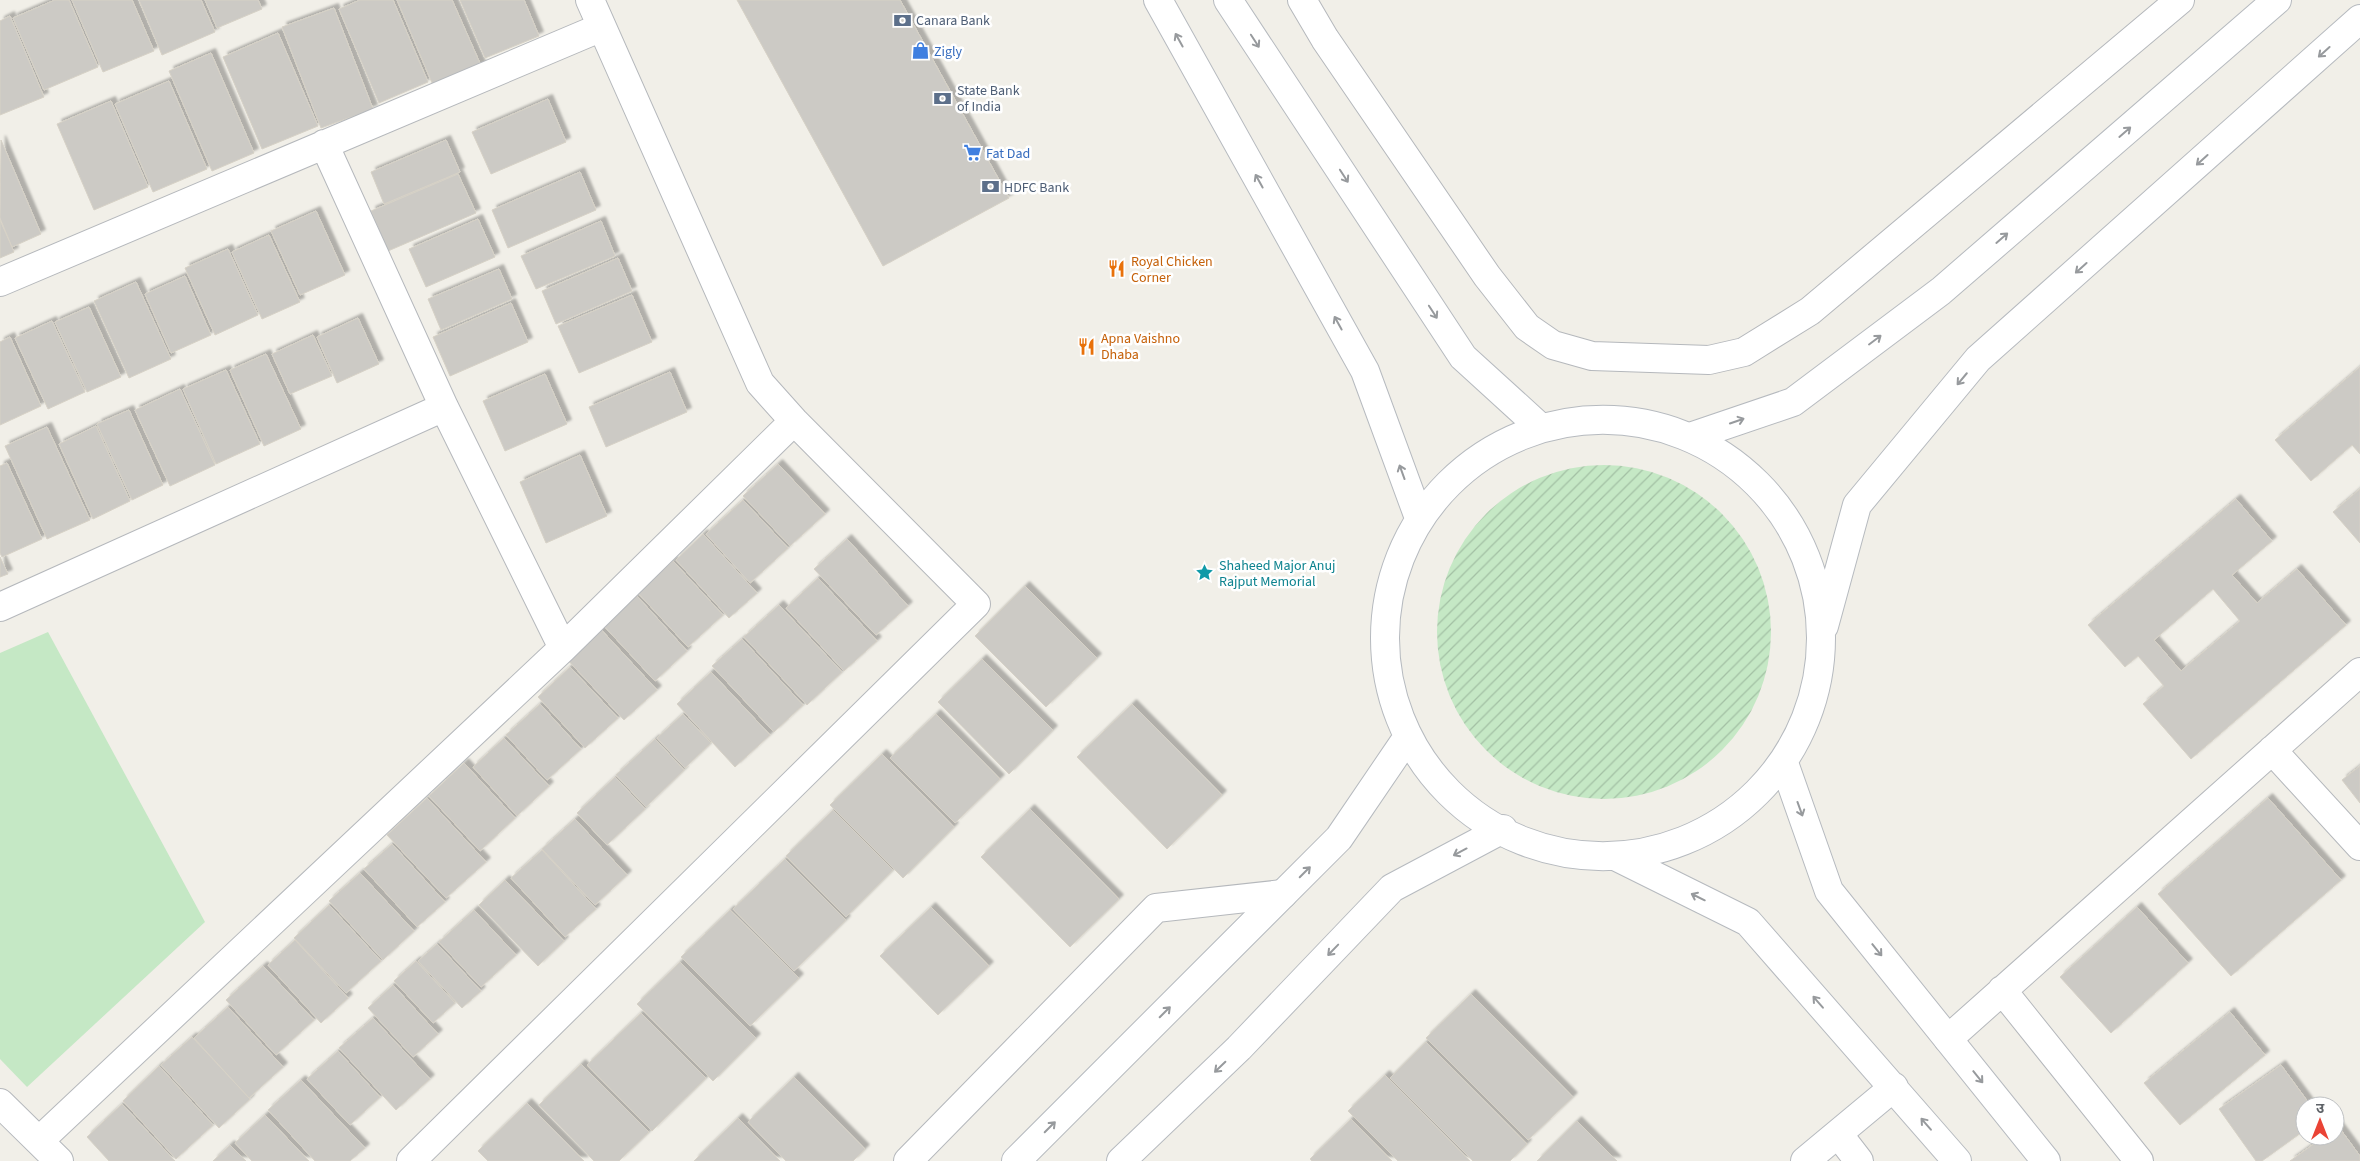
<svg xmlns="http://www.w3.org/2000/svg" width="2360" height="1161" font-family="'Source Sans 3','Noto Sans Devanagari',sans-serif">
	<style>
		.green { fill: #c5e8c5 }
		.garden { fill: url(#garden-furrows) }
		.building { fill: #cccac5; stroke: #d6d1c6; fill-rule: evenodd; filter: url(#shadow) }
		.lines { fill: none; stroke-linecap: round; stroke-linejoin: round }
		.street-casing { stroke: #b5b8bc; stroke-width: 30 }
		.secondary-casing { stroke: #b6babf; stroke-width: 30 }
		.street { stroke: #fff; stroke-width: 28 }
		.secondary { stroke: #fff; stroke-width: 28 }
		.oneway { stroke: #979a9d }
		.labels { text-anchor: middle; stroke-width: 5; stroke-linejoin: round; paint-order: stroke }
		.service-label { font-size: 14px; fill: #4e5e75; stroke: #fff; text-anchor: start }
		.shop-label { font-size: 14px; fill: #366cbe; stroke: #fff; text-anchor: start }
		.food-label { font-size: 14px; fill: #c56008; stroke: #fff; text-anchor: start }
		.culture-label { font-size: 14px; fill: #0d838f; stroke: #fff; text-anchor: start }
	</style>
	<defs>
		<pattern id="garden-furrows" width="10" height="10" patternUnits="userSpaceOnUse" patternTransform="scale(1.25)"><rect width="10" height="10" fill="#c5e8c5"/><path d="M-1 1l2-2M0 10L10 0M9 11l2-2" fill="none" stroke="#a3c0a4"/></pattern>
		<filter id="shadow"><feDropShadow dx="4.5" dy="-4.5" stdDeviation="1" flood-color="#0004"/></filter>
	</defs>
	<rect width="100%" height="100%" fill="#f1efe8"/>
	<path class="green" d="M 48,632 L 205,922 L 27,1087 L 0,1059 L 0,653 Z"/>
	<path class="garden" d="M1437 632a167 167 0 1 1 334 0a167 167 0 1 1-334 0Z"/>
	<path class="building" d="M 55,0 L 69,0 L 98,67 L 44,90 L 13,18 Z
		M 72,0 L 132,0 L 154,51 L 103,72 Z
		M 139,0 L 201,0 L 215,32 L 162,55 Z
		M 205,0 L 258,0 L 262,9 L 217,28 Z
		M 360,0 L 393,0 L 428,82 L 379,103 L 339,9 Z
		M 397,0 L 452,0 L 483,70 L 435,90 Z
		M 460,0 L 524,0 L 539,36 L 485,58 Z
		M 737,0 L 900,0 L 1009,198 L 883,266 Z
		M 334,8 L 373,109 L 321,128 L 282,27 Z
		M 10,16 L 44,97 L 0,115 L 0,21 Z
		M 278,33 L 318,126 L 262,149 L 223,57 Z
		M 211,53 L 254,153 L 212,171 L 169,71 Z
		M 169,81 L 207,169 L 153,192 L 115,104 Z
		M 548,99 L 566,142 L 491,174 L 472,132 Z
		M 111,101 L 148,187 L 94,210 L 57,124 Z
		M 1,140 L 41,234 L 12,247 L 0,218 Z
		M 446,140 L 460,172 L 384,204 L 371,172 Z
		M 580,172 L 596,210 L 508,248 L 492,210 Z
		M 458,174 L 476,213 L 388,251 L 371,211 Z
		M 316,211 L 345,275 L 300,295 L 271,231 Z
		M 478,219 L 495,257 L 426,287 L 409,249 Z
		M 0,220 L 14,252 L 0,258 Z
		M 601,221 L 615,256 L 536,289 L 521,256 Z
		M 269,235 L 300,302 L 262,319 L 232,252 Z
		M 228,249 L 258,315 L 215,335 L 185,268 Z
		M 618,258 L 632,291 L 556,324 L 542,291 Z
		M 499,269 L 512,299 L 441,330 L 428,299 Z
		M 185,276 L 211,335 L 171,353 L 145,294 Z
		M 136,282 L 171,359 L 129,378 L 94,301 Z
		M 632,295 L 652,342 L 579,373 L 558,326 Z
		M 511,303 L 528,342 L 450,376 L 433,337 Z
		M 89,307 L 121,377 L 87,392 L 55,322 Z
		M 358,318 L 379,364 L 337,383 L 317,337 Z
		M 52,321 L 85,392 L 48,409 L 15,338 Z
		M 313,335 L 332,376 L 290,394 L 272,354 Z
		M 10,337 L 41,406 L 0,425 L 0,342 Z
		M 266,354 L 301,429 L 264,446 L 230,370 Z
		M 2360,367 L 2360,454 L 2352,445 L 2311,481 L 2275,440 Z
		M 226,370 L 260,444 L 216,464 L 183,389 Z
		M 670,372 L 687,412 L 606,447 L 589,407 Z
		M 545,374 L 567,424 L 505,451 L 483,401 Z
		M 180,389 L 215,465 L 170,486 L 135,410 Z
		M 129,410 L 163,485 L 132,500 L 97,424 Z
		M 96,426 L 130,501 L 93,519 L 59,444 Z
		M 47,427 L 90,520 L 47,539 L 5,446 Z
		M 580,455 L 607,516 L 546,543 L 520,482 Z
		M 7,463 L 42,539 L 2,557 L 0,553 L 0,466 Z
		M 778,464 L 825,514 L 790,546 L 743,496 Z
		M 2360,489 L 2360,543 L 2333,512 Z
		M 2236,499 L 2272,541 L 2232,575 L 2257,603 L 2297,569 L 2346,625 L 2191,759 L 2143,704 L 2164,686 L 2138,656 L 2125,667 L 2088,625 ZM 2213,589 L 2240,621 L 2181,671 L 2154,640 Z
		M 743,500 L 788,548 L 750,583 L 706,534 Z
		M 703,534 L 757,593 L 729,618 L 676,560 Z
		M 847,539 L 908,606 L 876,635 L 814,569 Z
		M 0,557 L 8,574 L 0,577 Z
		M 673,561 L 723,615 L 688,647 L 638,593 Z
		M 818,578 L 877,641 L 844,671 L 786,608 Z
		M 1025,586 L 1097,658 L 1046,707 L 975,636 Z
		M 637,596 L 687,651 L 655,681 L 604,626 Z
		M 779,605 L 842,672 L 807,705 L 744,637 Z
		M 595,623 L 657,690 L 624,720 L 562,654 Z
		M 742,639 L 803,705 L 774,732 L 712,666 Z
		M 982,659 L 1053,730 L 1009,774 L 938,702 Z
		M 570,667 L 618,718 L 585,748 L 538,697 Z
		M 711,672 L 770,735 L 735,767 L 677,704 Z
		M 540,704 L 581,749 L 547,780 L 506,735 Z
		M 1132,704 L 1222,795 L 1167,849 L 1077,757 Z
		M 683,714 L 711,743 L 685,768 L 657,738 Z
		M 936,714 L 1000,779 L 955,823 L 890,758 Z
		M 504,738 L 549,786 L 517,816 L 473,767 Z
		M 655,739 L 684,770 L 646,807 L 616,775 Z
		M 882,754 L 954,827 L 903,878 L 830,805 Z
		M 464,763 L 515,818 L 480,851 L 429,796 Z
		M 2360,766 L 2360,803 L 2342,780 Z
		M 615,777 L 645,809 L 607,845 L 577,813 Z
		M 427,798 L 486,862 L 446,898 L 387,835 Z
		M 2268,798 L 2341,880 L 2231,976 L 2158,894 Z
		M 1030,809 L 1119,899 L 1070,947 L 981,857 Z
		M 833,810 L 893,870 L 846,917 L 786,856 Z
		M 575,819 L 627,875 L 595,905 L 542,849 Z
		M 392,844 L 445,902 L 417,927 L 364,869 Z
		M 542,850 L 596,909 L 565,937 L 511,878 Z
		M 785,859 L 846,920 L 794,971 L 733,909 Z
		M 360,873 L 414,931 L 383,960 L 329,901 Z
		M 505,880 L 564,941 L 538,966 L 479,905 Z
		M 329,905 L 381,961 L 346,993 L 294,938 Z
		M 931,907 L 989,966 L 938,1015 L 880,956 Z
		M 2137,907 L 2188,963 L 2111,1033 L 2060,977 Z
		M 474,910 L 516,955 L 481,987 L 439,942 Z
		M 730,910 L 799,978 L 750,1026 L 681,957 Z
		M 295,940 L 348,998 L 321,1023 L 268,965 Z
		M 437,944 L 481,991 L 462,1008 L 418,961 Z
		M 416,961 L 455,1003 L 433,1023 L 394,981 Z
		M 680,962 L 756,1038 L 713,1081 L 637,1004 Z
		M 263,966 L 314,1020 L 276,1055 L 226,1000 Z
		M 393,985 L 438,1034 L 413,1057 L 368,1008 Z
		M 1471,994 L 1573,1097 L 1528,1140 L 1426,1038 Z
		M 228,1007 L 283,1067 L 249,1098 L 194,1038 Z
		M 2230,1012 L 2265,1055 L 2180,1125 L 2144,1083 Z
		M 641,1013 L 706,1078 L 652,1131 L 587,1065 Z
		M 373,1018 L 430,1079 L 396,1110 L 339,1048 Z
		M 192,1037 L 250,1099 L 219,1128 L 161,1065 Z
		M 1426,1042 L 1527,1144 L 1510,1161 L 1473,1161 L 1390,1078 Z
		M 338,1051 L 380,1097 L 350,1125 L 307,1079 Z
		M 581,1064 L 649,1132 L 619,1161 L 594,1161 L 539,1105 Z
		M 2281,1065 L 2311,1106 L 2305,1106 L 2305,1130 L 2262,1161 L 2256,1161 L 2219,1109 Z
		M 159,1066 L 213,1125 L 176,1159 L 123,1101 Z
		M 1385,1075 L 1470,1161 L 1398,1161 L 1348,1111 Z
		M 794,1077 L 865,1149 L 853,1161 L 786,1161 L 748,1122 Z
		M 301,1080 L 365,1148 L 350,1161 L 315,1161 L 268,1110 Z
		M 527,1103 L 584,1161 L 488,1161 L 478,1151 Z
		M 122,1104 L 175,1161 L 109,1161 L 87,1137 Z
		M 265,1115 L 309,1161 L 252,1161 L 235,1143 Z
		M 738,1118 L 780,1161 L 694,1161 Z
		M 1351,1119 L 1392,1161 L 1312,1161 L 1310,1159 Z
		M 1577,1121 L 1617,1161 L 1537,1161 Z
		M 2338,1126 L 2360,1156 L 2360,1161 L 2290,1161 L 2325,1136 L 2335,1136 L 2335,1129 Z
		M 230,1145 L 246,1161 L 213,1161 Z"/>
	<g class="lines">
		<defs>
			<path id="street" d="M 1302,0 L 1325,39 L 1487,276 L 1527,327 L 1553,345 L 1592,356 L 1709,360 L 1744,352 L 1810,311 L 2180,0
				M 324,144 L 444,407 L 563,648
				M 0,282 L 602,27
				M 0,607 L 444,407
				M 2272,750 L 2360,846
				M 2002,990 L 2139,1161
				M 1948,1039 L 2360,672
				M 0,1103 L 59,1161
				M 1839,1135 L 1859,1161
				M 39,1141 L 563,648 L 794,421
				M 411,1161 L 976,604 L 794,421 L 760,383 L 590,0
				M 908,1161 L 1156,908 L 1283,894"/>
			<path id="secondary" d="M 1158,0 L 1365,371 L 1419,518
				M 1228,0 L 1463,357 L 1541,428
				M1385 638a218 218 0 1 1 436 0a218 218 0 1 1-436 0Z
				M 1690,437 L 1793,402 L 1941,291 L 2277,0
				M 1824,626 L 1857,505 L 1978,359 L 2360,19
				M 1784,763 L 1829,891 L 2046,1161
				M 1617,857 L 1748,922 L 1957,1161
				M 1016,1161 L 1339,838 L 1407,738
				M 1121,1161 L 1239,1048 L 1392,888 L 1503,829
				M 1805,1161 L 1894,1087"/>
		</defs>
		<use href="#street" class="street-casing"/>
		<use href="#secondary" class="secondary-casing"/>
		<use href="#street" class="street"/>
		<use href="#secondary" class="secondary"/>
	</g>
	<defs><path id="oneway-shaft" d="M-6 0H5M1.5-3L5.5 0L1.5 3" fill="none" stroke-width="1.6" stroke-linecap="round" stroke-linejoin="round" transform="scale(1.25)"/></defs>
	<g class="oneway">
		<use href="#oneway-shaft" transform="translate(1179 40) rotate(-119)"/>
		<use href="#oneway-shaft" transform="translate(1255 41) rotate(57)"/>
		<use href="#oneway-shaft" transform="translate(2324 52) rotate(138)"/>
		<use href="#oneway-shaft" transform="translate(2125 132) rotate(-41)"/>
		<use href="#oneway-shaft" transform="translate(2202 160) rotate(138)"/>
		<use href="#oneway-shaft" transform="translate(1344 176) rotate(57)"/>
		<use href="#oneway-shaft" transform="translate(1259 181) rotate(-119)"/>
		<use href="#oneway-shaft" transform="translate(2002 238) rotate(-41)"/>
		<use href="#oneway-shaft" transform="translate(2081 268) rotate(138)"/>
		<use href="#oneway-shaft" transform="translate(1433 312) rotate(57)"/>
		<use href="#oneway-shaft" transform="translate(1338 323) rotate(-119)"/>
		<use href="#oneway-shaft" transform="translate(1875 340) rotate(-37)"/>
		<use href="#oneway-shaft" transform="translate(1962 379) rotate(130)"/>
		<use href="#oneway-shaft" transform="translate(1737 421) rotate(-19)"/>
		<use href="#oneway-shaft" transform="translate(1402 472) rotate(-110)"/>
		<use href="#oneway-shaft" transform="translate(1800 809) rotate(70)"/>
		<use href="#oneway-shaft" transform="translate(1460 852) rotate(152)"/>
		<use href="#oneway-shaft" transform="translate(1305 872) rotate(-45)"/>
		<use href="#oneway-shaft" transform="translate(1698 897) rotate(-154)"/>
		<use href="#oneway-shaft" transform="translate(1333 950) rotate(134)"/>
		<use href="#oneway-shaft" transform="translate(1877 950) rotate(51)"/>
		<use href="#oneway-shaft" transform="translate(1818 1002) rotate(-131)"/>
		<use href="#oneway-shaft" transform="translate(1165 1012) rotate(-45)"/>
		<use href="#oneway-shaft" transform="translate(1220 1067) rotate(136)"/>
		<use href="#oneway-shaft" transform="translate(1978 1077) rotate(51)"/>
		<use href="#oneway-shaft" transform="translate(1926 1124) rotate(-131)"/>
		<use href="#oneway-shaft" transform="translate(1050 1127) rotate(-45)"/>
	</g>
	<defs>
		<symbol id="bank-bare" viewBox="-9 -9 18 18"><path d="M-6-4H6V4H-6ZM0-2.3a2.3 2.3 0 1 0 0 4.6a2.3 2.3 0 1 0 0-4.6Z" fill="#5c6f8a" stroke="#fff" stroke-width="2.5" paint-order="stroke"/></symbol>
		<symbol id="shop-bare" viewBox="-9 -9 18 18"><path d="M-5-2.5h2.3a2.7 3.5 0 0 1 5.4 0H5L5.5 6h-11ZM-1.5-2.5h3a1.5 2.3 0 0 0-3 0Z" fill="#3f7fe0" stroke="#fff" stroke-width="2.5" paint-order="stroke"/></symbol>
		<symbol id="supermarket-bare" viewBox="-9 -9 18 18"><path d="M-6-5.5h2.5l.6 2H6L4.5 2H-2.5L-4.4-4H-6ZM-1.5 3.2a1.3 1.3 0 1 0 .1 0ZM3 3.2a1.3 1.3 0 1 0 .1 0Z" fill="#3f7fe0" stroke="#fff" stroke-width="2.5" paint-order="stroke"/></symbol>
		<symbol id="restaurant-bare" viewBox="-9 -9 18 18"><path d="M-5-6h1v4h1v-4h1v4h1v-4h1v5L-1.5 .5V6h-2V.5L-5-1ZM5-6V6H3V1.5H1.5Q1.5-4 5-6Z" fill="#e8710a" stroke="#fff" stroke-width="2.5" paint-order="stroke"/></symbol>
		<symbol id="sight-bare" viewBox="-9 -9 18 18"><path d="M0-6L1.8-2.2L6-1.7L2.9 1.2L3.7 5.4L0 3.3L-3.7 5.4L-2.9 1.2L-6-1.7L-1.8-2.2Z" fill="#0f9aa8" stroke="#fff" stroke-width="2.5" paint-order="stroke"/></symbol>
	</defs>
	<g fill-rule="evenodd">
		<use href="#bank-bare" x="890" y="8" width="25" height="25"/>
		<use href="#shop-bare" x="908" y="38" width="25" height="25"/>
		<use href="#bank-bare" x="930" y="86" width="25" height="25"/>
		<use href="#supermarket-bare" x="960" y="140" width="25" height="25"/>
		<use href="#bank-bare" x="978" y="174" width="25" height="25"/>
		<use href="#restaurant-bare" x="1104" y="256" width="25" height="25"/>
		<use href="#restaurant-bare" x="1074" y="334" width="25" height="25"/>
		<use href="#sight-bare" x="1192" y="560" width="25" height="25"/>
	</g>
	<g class="labels">
		<g class="service-label">
			<text x="916" y="25">Canara Bank</text>
			<text x="957" y="95">State Bank<tspan x="957" dy="16">of India</tspan></text>
			<text x="1004" y="192">HDFC Bank</text>
		</g>
		<g class="shop-label">
			<text x="934" y="56">Zigly</text>
			<text x="986" y="158">Fat Dad</text>
		</g>
		<g class="food-label">
			<text x="1131" y="266">Royal Chicken<tspan x="1131" dy="16">Corner</tspan></text>
			<text x="1101" y="343">Apna Vaishno<tspan x="1101" dy="16">Dhaba</tspan></text>
		</g>
		<g class="culture-label">
			<text x="1219" y="570">Shaheed Major Anuj<tspan x="1219" dy="16">Rajput Memorial</tspan></text>
		</g>
	</g>
	<g transform="translate(2320 1121)"><circle r="24" fill="#ffffff" stroke="#bfc1c3"/>
	<path d="M0-4L9 19L0 12L-9 19Z" fill="#ea4335"/>
	<text y="-8" font-size="14" font-weight="bold" text-anchor="middle" fill="#5f6368">उ</text>
	</g>
</svg>
